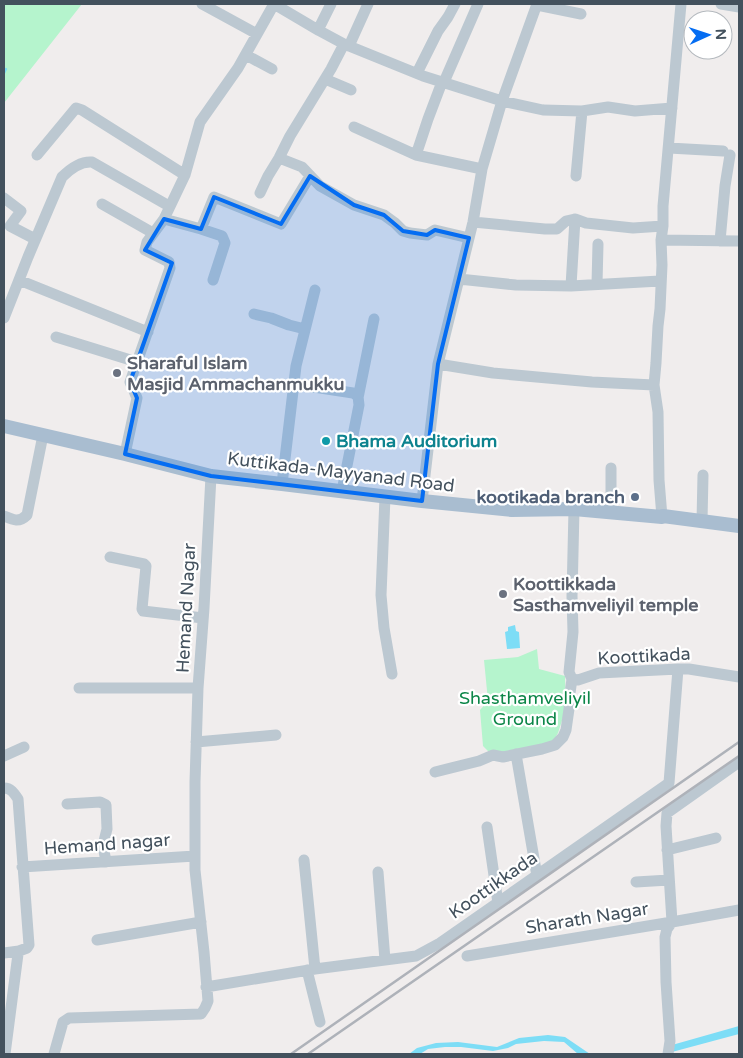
<svg xmlns="http://www.w3.org/2000/svg" width="743" height="1058" font-family="'Varela Round',sans-serif">
	<style>
		.green { fill: #b5f4cd }
		.water { fill: #7dddf6 }
		.lines { fill: none; stroke-linecap: round; stroke-linejoin: round }
		.stream { stroke: #7dddf6; stroke-width: 2.5 }
		.minor { stroke: #bcc8d1; stroke-width: 11 }
		.major { stroke: #a9bdd0; stroke-width: 14 }
		.rail { stroke: #aeb2b9; stroke-width: 2.5 }
		.marked { fill: #056df2; fill-opacity: 0.2; stroke: #056df2; stroke-width: 4; stroke-linejoin: round }
		.worship-dot { fill: #6b7280; stroke: #fff; stroke-width: 2 }
		.culture-dot { fill: #0f9aa8; stroke: #fff; stroke-width: 2 }
		.service-dot { fill: #5c6f8a; stroke: #fff; stroke-width: 2 }
		.labels { text-anchor: middle; stroke-width: 4.5; stroke-linejoin: round; paint-order: stroke }
		.worship-label { font-size: 18px; font-weight: bold; fill: #5b616d; stroke: #fff; text-anchor: start }
		.culture-label { font-size: 18px; font-weight: bold; fill: #0d838f; stroke: #fff; text-anchor: start }
		.street-label { font-size: 18px; fill: #43515d; stroke: #fff }
		.service-label { font-size: 18px; font-weight: bold; fill: #4e5e75; stroke: #fff; text-anchor: end }
		.park-label { font-size: 18px; fill: #0c8648; stroke: #fff }
	</style>
	<rect width="100%" height="100%" fill="#f0eded"/>
	<path class="green" d="M 4,4 L 82,4 L 4,103 Z
		M 537,649 L 539,669 L 565,676 L 566,708 L 558,733 L 554,740 L 540,747 L 498,753 L 490,753 L 483,746 L 480,710 L 488,701 L 484,660 L 518,657 Z"/>
	<path class="water" d="M 515,625 L 516,631 L 519,632 L 520,648 L 507,649 L 505,632 L 508,631 L 508,627 Z
		M 739,1026 L 739,1034 L 672,1052 L 672,1045 Z
		M 548,1035 L 565,1037 L 590,1054 L 578,1054 L 564,1042 L 544,1041 L 516,1044 L 508,1048 L 493,1051 L 461,1047 L 445,1047 L 428,1049 L 420,1054 L 409,1054 L 417,1048 L 436,1043 L 458,1042 L 497,1047 L 519,1038 Z"/>
	<g class="lines">
		<path class="stream" d="M 4,73 L 6,69"/>
		<path class="minor" d="M 202,4 L 257,34
			M 721,4 L 739,7
			M 537,5 L 581,14
			M 318,30 L 331,4
			M 349,46 L 368,4
			M 246,55 L 272,69
			M 417,73 L 438,31 L 448,17 L 455,4
			M 325,79 L 351,90
			M 444,82 L 478,4
			M 354,127 L 416,155 L 482,169
			M 669,148 L 723,151
			M 37,155 L 76,108 L 82,110 L 185,175
			M 416,155 L 428,119 L 442,82
			M 279,158 L 302,167 L 320,186 L 354,205 L 384,215 L 395,223 L 403,231 L 410,233 L 427,235 L 435,230 L 469,238
			M 576,176 L 582,111
			M 260,193 L 268,176 L 279,158 L 290,136 L 331,69 L 344,44
			M 4,198 L 21,211 L 10,226 L 35,239
			M 102,204 L 153,233
			M 164,219 L 201,229 L 214,197 L 281,224 L 310,176
			M 473,222 L 545,229 L 557,229 L 566,221 L 575,219 L 586,223 L 633,228 L 663,226
			M 201,229 L 222,236 L 225,243 L 213,280
			M 661,240 L 739,241
			M 720,241 L 725,186 L 730,155
			M 459,279 L 516,285 L 571,286 L 660,281
			M 19,280 L 148,332
			M 597,284 L 598,244
			M 571,286 L 575,219
			M 254,314 L 271,318 L 289,325 L 305,329
			M 4,318 L 28,257 L 62,177 C 70,169 80,161 92,162 L 169,206
			M 56,337 L 137,362
			M 438,364 L 493,373 L 592,382 L 654,385
			M 294,384 L 353,393 L 358,396 L 359,405 L 342,491
			M 358,398 L 374,319
			M 125,454 L 137,398 L 130,382 L 170,268 L 169,262 L 145,250 L 147,242 L 164,219 L 185,175 L 200,122 L 238,68 L 274,4 L 318,30 L 344,44 L 423,76 L 502,101 L 543,110 L 582,111 L 608,107 L 635,111 L 672,108
			M 611,468 L 611,512
			M 282,484 L 296,366 L 315,290
			M 385,497 L 381,595 L 384,628 L 392,674
			M 422,501 L 438,364 L 473,222 L 482,169 L 502,101 L 537,4
			M 574,509 L 572,596 L 573,632 L 569,672 L 572,679 L 578,680 L 599,673 L 678,669 L 689,669 L 739,677
			M 4,516 C 13,520 19,523 27,515 L 43,435
			M 662,517 L 659,480 L 658,412 L 654,385 L 656,363 L 658,326 L 660,309 L 662,265 L 661,240 L 663,226 L 663,206 L 681,4
			M 702,521 L 703,475
			M 110,557 L 144,564 L 146,566 L 142,609 L 143,611 L 203,618
			M 79,688 L 198,688
			M 196,742 L 276,735
			M 516,754 L 537,876
			M 4,756 L 24,747
			M 435,772 L 479,761 L 493,755 L 503,757 L 542,749 L 555,745 L 563,737 L 566,730 L 569,709 L 570,693 L 572,679
			M 4,788 C 11,788 14,793 18,799 L 29,945 L 27,948 L 19,951 L 18,954 L 5,1054
			M 67,804 L 100,802 L 106,805 L 107,829 L 103,845 L 106,862
			M 487,827 L 498,903
			M 667,850 L 716,838
			M 304,860 L 315,969
			M 22,867 L 195,856
			M 378,872 L 385,960
			M 636,882 L 669,880
			M 97,940 L 201,922
			M 4,953 L 19,951
			M 467,956 L 672,922 L 666,826 L 667,813 L 739,762
			M 307,970 L 320,1022
			M 206,987 L 315,969 L 416,956 L 440,943 L 669,783 L 678,669
			M 54,1054 L 63,1022 L 69,1018 L 201,1014 L 205,1008 L 208,1001 L 204,952 L 195,870 L 195,782 L 198,688 L 204,608 L 211,476
			M 668,1054 L 670,1041 L 666,982 L 665,937 L 667,929 L 672,922 L 739,910"/>
		<path class="major" d="M 4,426 L 125,454 L 211,476 L 282,484 L 422,501 L 512,510 L 574,509 L 662,517 L 663,516 L 739,526"/>
		<path class="rail" d="M 291,1054 L 739,742
			M 308,1054 L 739,756"/>
	</g>
	<path class="marked" d="M 310,176 L 354,205 L 384,215 L 403,231 L 427,235 L 435,230 L 469,238 L 438,364 L 422,501 L 211,476 L 125,454 L 137,398 L 130,382 L 172,263 L 145,250 L 164,219 L 201,229 L 214,197 L 281,224 Z"/>
	<g class="worship-dot">
		<circle cx="117" cy="373" r="5"/>
		<circle cx="503" cy="594" r="5"/>
	</g>
	<circle class="culture-dot" cx="326" cy="441" r="5"/>
	<circle class="service-dot" cx="635" cy="497" r="5"/>
	<g class="labels">
		<g class="worship-label">
			<text x="127" y="369">Sharaful Islam<tspan x="127" dy="21">Masjid Ammachanmukku</tspan></text>
			<text x="513" y="590">Koottikkada<tspan x="513" dy="21">Sasthamveliyil temple</tspan></text>
		</g>
		<g class="culture-label">
			<text x="336" y="447">Bhama Auditorium</text>
		</g>
		<g class="street-label">
			<text transform="translate(341 472) rotate(7)" y="6">Kuttikada-Mayyanad Road</text>
			<text transform="translate(186 608) rotate(-87)" y="6">Hemand Nagar</text>
			<text transform="translate(644 656) rotate(-3)" y="6">Koottikada</text>
			<text transform="translate(107 844) rotate(-4)" y="6">Hemand nagar</text>
			<text transform="translate(493 885) rotate(-35)" y="6">Koottikkada</text>
			<text transform="translate(587 918) rotate(-9)" y="6">Sharath Nagar</text>
		</g>
		<g class="service-label">
			<text x="625" y="503">kootikada branch</text>
		</g>
		<g class="park-label">
			<text x="525" y="704">Shasthamveliyil<tspan x="525" dy="21">Ground</tspan></text>
		</g>
	</g>
	<rect width="743" height="1058" fill="none" stroke="#43515d" stroke-width="10"/>
	<g transform="translate(708 35) rotate(87)"><circle r="24" fill="#ffffff" stroke="#b4b9be"/>
	<path d="M0-4L9 19L0 12L-9 19Z" fill="#056df2"/>
	<text y="-8" font-size="14" font-weight="bold" text-anchor="middle" fill="#43515d">N</text>
	</g>
</svg>
